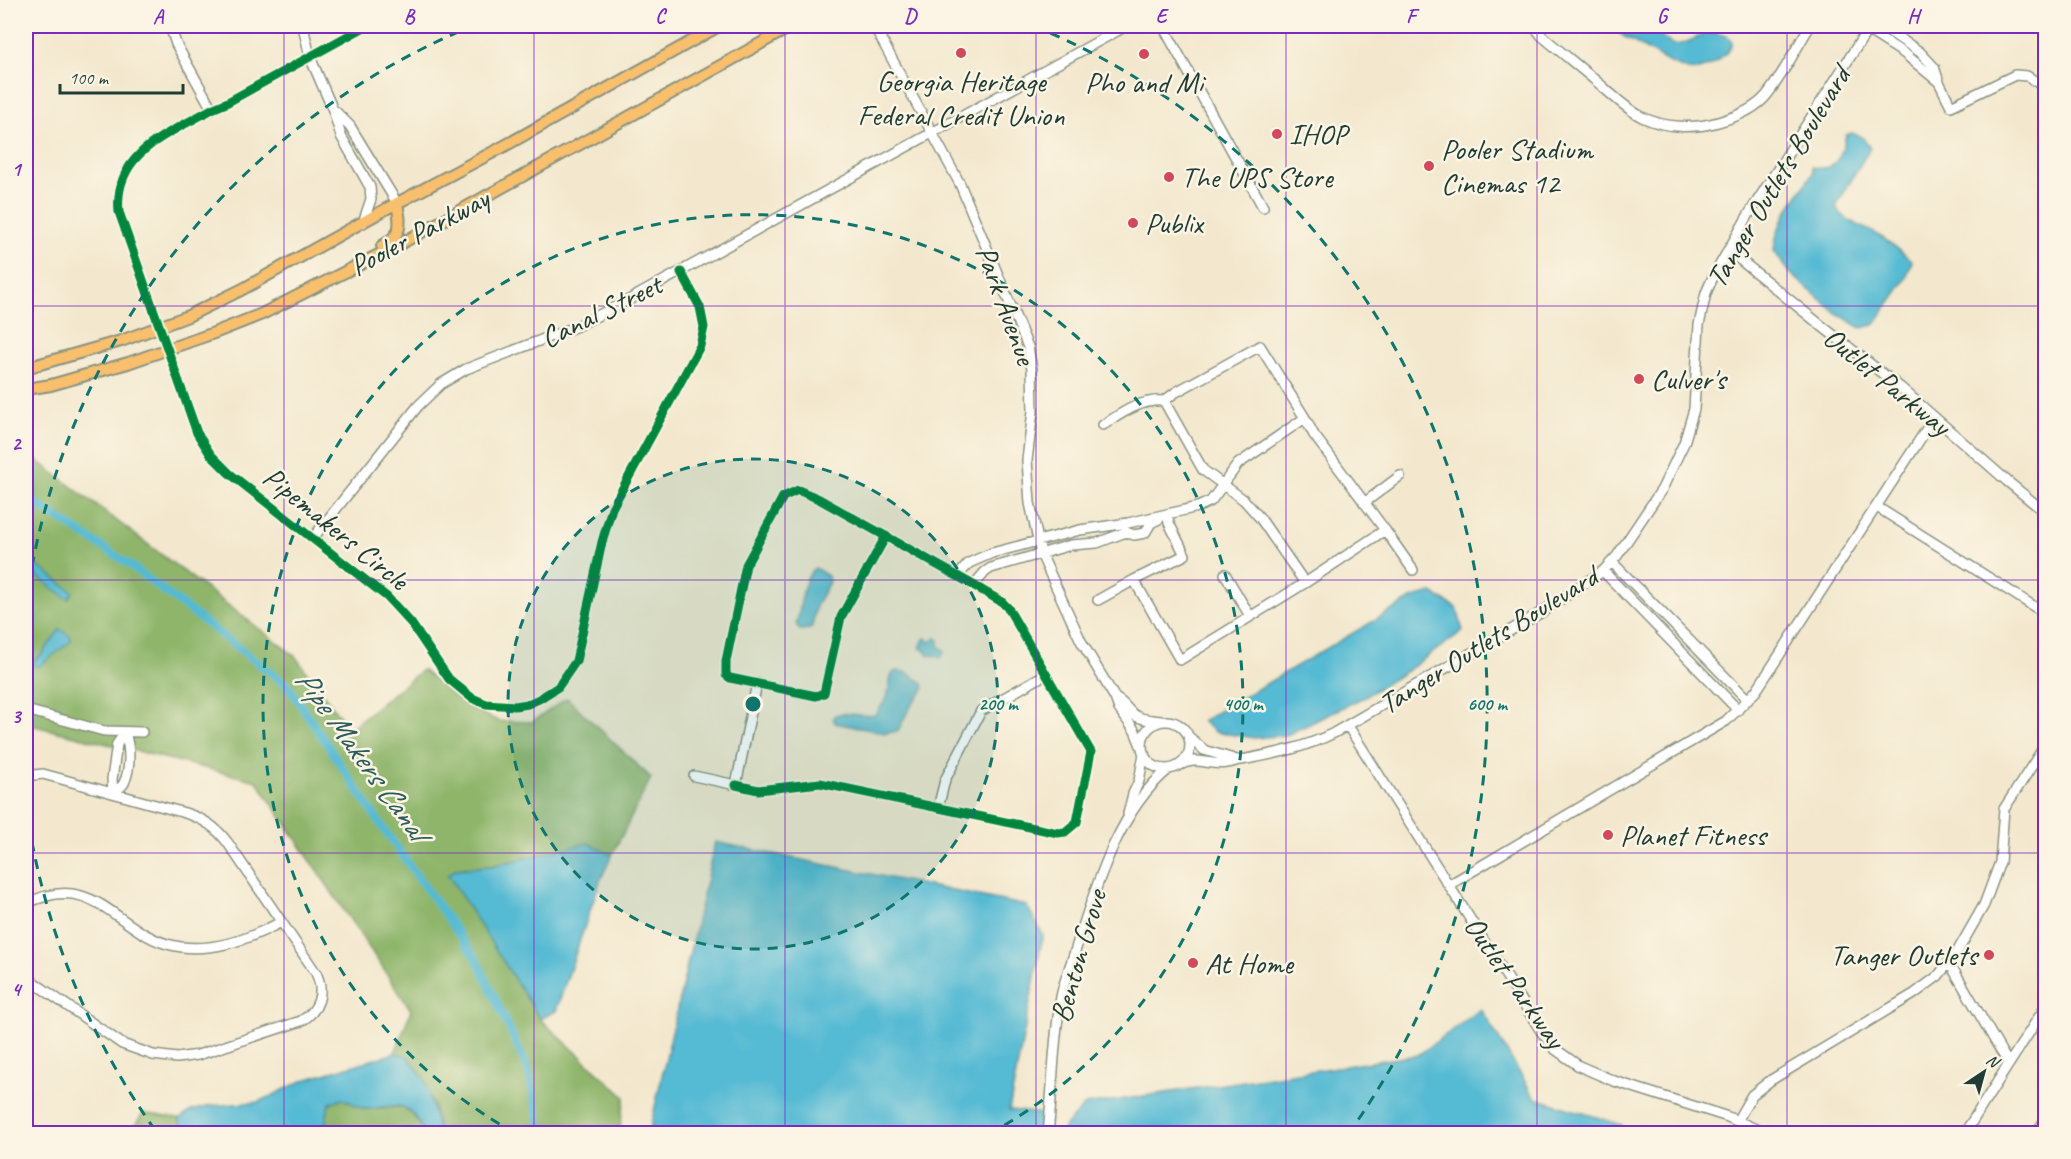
<svg xmlns="http://www.w3.org/2000/svg" width="2071" height="1159" font-family="Caveat,sans-serif">
	<style>
		.forest { fill: #8eb56a; stroke: #56794f; stroke-width: 1.5 }
		.water { fill: #55bad3; stroke: #3a7c84; stroke-width: 1.5 }
		.lines { fill: none; stroke-linecap: round; stroke-linejoin: round }
		.canal { stroke: #55bad3; stroke-width: 8 }
		.minor-casing { stroke: #899281; stroke-width: 12 }
		.major-casing { stroke: #899281; stroke-width: 14 }
		.highway-casing { stroke: #899281; stroke-width: 16 }
		.minor { stroke: #fff; stroke-width: 9 }
		.major { stroke: #f8bf6c; stroke-width: 10 }
		.highway { stroke: #f8bf6c; stroke-width: 14 }
		.cycleway-casing { stroke: #fcf5e5; stroke-width: 13 }
		.cycleway { stroke: #00873e; stroke-width: 9 }
		.grid { fill: none; stroke: #7b2cbf; stroke-width: 1.5; stroke-opacity: 0.55 }
		.ring { fill: none; stroke: #0f766e; stroke-width: 3; stroke-dasharray: 10 8 }
		.poi-dot { fill: #d1495b; stroke: #fcf5e5; stroke-width: 2 }
		.labels { text-anchor: middle; stroke-width: 5; stroke-linejoin: round; paint-order: stroke }
		.poi-label { font-size: 30px; fill: #1f3d34; stroke: #fcf5e5; text-anchor: start }
		.street-label { font-size: 30px; fill: #1f3d34; stroke: #fcf5e5 }
		.water-label { font-size: 32px; font-style: italic; fill: #2c5c5c; stroke: #fcf5e5 }
		.centre { fill: #0f766e; stroke: #fcf5e5; stroke-width: 3 }
		.ring-label { font-size: 18px; text-anchor: middle; font-weight: bold; fill: #0f766e; stroke: #fcf5e5; stroke-width: 5; stroke-linejoin: round; paint-order: stroke }
		.neatline { fill: none; stroke: #7b2cbf; stroke-width: 2 }
		.grid-label { font-size: 20px; text-anchor: middle; font-weight: bold; fill: #7b2cbf }
	</style>
	<rect width="100%" height="100%" fill="#fcf5e5"/>
	<filter id="ink" filterUnits="userSpaceOnUse"><feTurbulence type="fractalNoise" baseFrequency=".0167" numOctaves="2"/><feDisplacementMap in="SourceGraphic" scale="12" xChannelSelector="R" yChannelSelector="G"/><feConvolveMatrix kernelMatrix="1 2 1 2 8 2 1 2 1" color-interpolation-filters="sRGB"/></filter>
	<filter id="wash" filterUnits="userSpaceOnUse"><feTurbulence type="fractalNoise" baseFrequency=".008" numOctaves="4" result="noise"/><feDisplacementMap in="SourceGraphic" scale="24" xChannelSelector="R" yChannelSelector="G"/><feGaussianBlur stdDeviation="1.35" result="paint"/><feColorMatrix in="noise" values="0 0 0 0 0 0 0 0 0 0 0 0 0 0 0 0 0 1.4 0 .05"/><feComposite in="paint" operator="in"/></filter>
	<g filter="url(#wash)">
		<rect width="100%" height="100%" fill="#f3e8ce"/>
		<path class="forest" d="M 26,452 L 295,656 L 349,729 L 422,670 L 469,707 L 498,721 L 532,722 L 567,698 L 651,778 L 612,855 L 588,843 L 492,866 L 455,869 L 540,1019 L 625,1097 L 619,1133 L 439,1133 L 433,1104 L 408,1056 L 395,1053 L 411,1010 L 257,781 L 26,724 Z
			M 344,1099 L 364,1109 L 402,1107 L 411,1112 L 425,1133 L 324,1134 L 329,1104 L 336,1100 Z
			M 143,1113 L 180,1119 L 181,1128 L 187,1133 L 129,1134 Z"/>
		<path class="water" d="M 1609,26 L 1654,26 C 1674,57 1682,42 1708,33 C 1716,31 1720,36 1727,36 L 1732,42 C 1728,57 1704,73 1688,70 C 1681,68 1677,65 1670,63 L 1625,37 Z
			M 1852,133 L 1862,137 L 1870,148 L 1836,206 C 1844,222 1863,226 1878,235 C 1891,243 1901,251 1912,261 L 1906,279 L 1874,325 L 1861,328 L 1835,312 L 1791,274 L 1774,251 C 1776,221 1797,197 1813,173 L 1812,167 C 1837,173 1842,155 1846,135 Z
			M 26,557 L 73,592 L 68,599 L 26,568 Z
			M 815,568 L 828,576 L 829,582 L 816,606 L 812,627 L 810,629 L 800,630 L 796,624 C 802,608 801,579 815,568 Z
			M 1432,593 L 1457,608 L 1463,631 L 1408,670 L 1364,697 L 1287,735 L 1255,738 L 1215,732 L 1202,721 L 1413,598 Z
			M 60,629 L 71,637 L 71,641 L 40,666 L 34,666 L 32,663 L 42,654 Z
			M 926,638 L 931,642 L 936,638 L 939,640 L 939,646 L 945,651 L 941,658 L 932,655 L 928,655 L 926,651 L 920,648 L 924,639 Z
			M 895,671 L 906,672 L 923,683 L 924,689 L 909,709 L 898,731 L 885,733 L 835,723 L 833,718 L 835,715 C 847,710 862,718 875,715 L 887,698 L 891,676 Z
			M 715,842 L 1027,906 L 1043,935 L 1009,1110 L 1045,1114 L 1042,1133 L 649,1133 Z
			M 588,843 L 612,855 L 600,881 L 556,1011 L 540,1019 L 448,875 L 455,869 L 492,866 Z
			M 1481,1009 L 1535,1098 L 1622,1125 L 1618,1133 L 1062,1133 L 1065,1126 L 1085,1105 L 1418,1055 Z
			M 395,1053 L 408,1056 L 425,1080 L 439,1133 L 425,1133 C 419,1125 415,1113 405,1108 C 395,1103 379,1109 368,1109 C 351,1108 349,1092 329,1104 L 324,1133 L 187,1134 L 181,1128 L 180,1119 L 191,1111 L 210,1106 L 259,1102 L 304,1080 Z"/>
		<g class="lines">
			<path class="canal" d="M 26,497 L 130,565 L 288,686 L 383,828 L 477,960 L 528,1069 L 542,1134"/>
		</g>
	</g>
	<g filter="url(#ink)">
		<g class="lines">
			<defs>
				<path id="minor" d="M 170,26 L 176,44 L 212,109
					M 303,26 L 310,57 L 333,110 L 341,136 L 370,187 L 371,199 L 363,223
					M 366,26 L 226,103 L 212,109 C 169,134 113,152 119,212 L 197,433 L 211,455 L 229,473 L 387,597 L 411,623 L 449,679 L 472,698 L 486,704 L 515,706 L 528,704 L 539,699 L 558,687 L 576,661 L 602,542 L 612,508 L 700,346 L 704,327 L 700,307 L 681,272
					M 874,26 L 960,184 L 1028,347 L 1032,369 L 1033,411 L 1027,460 L 1030,503 L 1041,554 L 1081,641 L 1115,698 L 1119,709 L 1135,731 L 1142,748
					M 1163,26 L 1263,207
					M 1534,26 L 1542,36 C 1562,53 1582,69 1602,86 C 1614,97 1627,109 1642,117 C 1664,128 1695,129 1718,122 C 1736,117 1754,110 1766,96 C 1783,75 1796,48 1810,26
					M 1861,26 L 1905,54 L 1939,82
					M 1881,26 L 1920,52 L 1934,67 L 1939,82 L 1951,106 L 2015,75 L 2027,76 L 2046,88
					M 335,111 L 350,126 L 397,203
					M 1728,250 L 1823,327 L 1901,388 L 2007,481 L 2046,513
					M 1103,425 C 1122,413 1141,399 1164,401
					M 1364,503 L 1400,476
					M 1877,507 L 2046,614
					M 1167,514 L 1169,523 L 1185,555 L 1134,580 L 1180,660 L 1305,583
					M 1385,530 L 1413,570
					M 313,538 L 418,406 L 441,384 L 466,369 L 575,327 L 627,301 L 1126,26
					M 1612,562 L 1748,700
					M 1603,571 L 1738,710
					M 1225,574 L 1250,616
					M 958,576 L 969,563 L 992,553 L 1080,530 L 1128,523 L 1198,507 L 1211,501 L 1238,464 L 1305,418 L 1260,346 L 1176,392 L 1164,401 L 1203,470 L 1244,500 L 1260,518 L 1305,583 L 1385,530 L 1314,435 L 1305,418
					M 974,585 L 985,572 L 991,568 L 1071,545 L 1097,543 L 1126,532 L 1134,535 L 1145,533 L 1151,523 L 1159,519
					M 1098,600 L 1134,580
					M 1115,698 C 1125,703 1125,708 1133,714 C 1140,720 1152,720 1161,721
					M 26,710 L 104,731 L 142,732
					M1142 745a24 24 0 1 1 48 0a24 24 0 1 1-48 0Z
					M 1348,726 L 1541,1031 L 1555,1049 L 1579,1066 L 1614,1081 L 1728,1117 L 1767,1134
					M 1188,736 L 1204,750 L 1237,760
					M 1178,766 C 1197,755 1208,766 1227,763 C 1232,763 1236,760 1241,760 C 1274,754 1304,748 1334,733 L 1542,612 L 1603,571 L 1617,556 L 1662,489 L 1684,443 L 1694,409 L 1699,325 L 1706,293 L 1713,277 L 1749,214 L 1870,26
					M 26,776 L 43,774 L 185,813 C 204,819 216,827 228,843 L 316,973 C 325,992 319,1011 301,1021 L 198,1055 L 177,1058 L 153,1055 L 122,1044 L 26,977
					M 694,776 L 736,785 L 757,683
					M 736,785 L 758,790 L 820,783 L 1058,833 L 1065,832 L 1077,822 L 1091,752 L 1008,608 L 1002,602 L 968,582 L 819,499 L 798,490 L 783,497 L 746,565 L 726,661 L 726,675 L 730,678 L 816,696 L 824,693 L 841,617 L 886,536
					M 113,793 C 117,790 122,787 124,783 C 131,768 130,748 125,733
					M 113,793 L 112,779 L 117,744 L 125,733
					M 938,808 L 945,780 L 981,711 L 1046,674
					M 1128,814 L 1133,794 L 1139,781 L 1144,754
					M 1449,885 L 1726,721 L 1756,691 L 1926,430 L 1936,419
					M 26,904 C 93,870 114,928 167,944 C 206,955 246,941 281,922
					M 1949,962 L 2008,1063
					M 1737,1121 L 1752,1095 L 1771,1080 L 1914,994 L 1938,976 L 1956,954 L 1984,905 L 2000,862 L 2004,809 L 2046,744
					M 1048,1134 C 1053,1088 1053,1042 1061,997 C 1064,980 1072,962 1077,945 C 1096,886 1119,809 1169,769
					M 1964,1134 L 2046,1006"/>
				<path id="major" d="M 382,246 C 403,235 401,224 397,203
					M 26,368 L 121,341 L 188,316 L 241,290 L 386,209 L 499,149 L 719,26
					M 26,389 L 51,385 L 128,363 L 214,333 L 262,314 L 402,243 L 792,26"/>
				<path id="highway" d="M 2038,1134 L 2046,1122"/>
			</defs>
			<use href="#minor" class="minor-casing"/>
			<use href="#major" class="major-casing"/>
			<use href="#highway" class="highway-casing"/>
			<use href="#minor" class="minor"/>
			<use href="#major" class="major"/>
			<use href="#highway" class="highway"/>
			<defs>
				<path id="cycleway" d="M 366,26 L 226,103 L 212,109 C 169,134 113,152 119,212 L 197,433 L 211,455 L 229,473 L 387,597 L 411,623 L 449,679 L 472,698 L 486,704 L 515,706 L 528,704 L 539,699 L 558,687 L 576,661 L 602,542 L 612,508 L 700,346 L 704,327 L 700,307 L 681,272
					M 736,785 L 758,790 L 820,783 L 1058,833 L 1065,832 L 1077,822 L 1091,752 L 1008,608 L 1002,602 L 968,582 L 819,499 L 798,490 L 783,497 L 746,565 L 726,661 L 726,675 L 730,678 L 816,696 L 824,693 L 841,617 L 886,536"/>
			</defs>
			<use href="#cycleway" class="cycleway-casing"/>
			<use href="#cycleway" class="cycleway"/>
		</g>
	</g>
	<path class="grid" d="M 284,26 L 284,1134M 534,26 L 534,1134M 785,26 L 785,1134M 1036,26 L 1036,1134M 1286,26 L 1286,1134M 1537,26 L 1537,1134M 1787,26 L 1787,1134M 26,306 L 2046,306M 26,580 L 2046,580M 26,853 L 2046,853"/>
	<circle cx="753" cy="704" r="245" fill="#0f766e" fill-opacity=".12"/>
	<g class="ring">
		<circle cx="753" cy="704" r="245"/>
		<path d="M515 1133A490 490 0 1 1 991 1133"/>
		<path d="M155 1130A734 734 0 0 1 26 806M26 602A734 734 0 0 1 472 26M1034 26A734 734 0 0 1 1351 1130"/>
	</g>
	<g class="poi-dot">
		<circle cx="961" cy="53" r="6"/>
		<circle cx="1144" cy="54" r="6"/>
		<circle cx="1277" cy="134" r="6"/>
		<circle cx="1429" cy="166" r="6"/>
		<circle cx="1169" cy="177" r="6"/>
		<circle cx="1133" cy="223" r="6"/>
		<circle cx="1639" cy="379" r="6"/>
		<circle cx="1608" cy="835" r="6"/>
		<circle cx="1989" cy="955" r="6"/>
		<circle cx="1193" cy="963" r="6"/>
	</g>
	<g class="labels">
		<g class="poi-label">
			<text x="961" y="91" text-anchor="middle">Georgia Heritage<tspan x="961" dy="34">Federal Credit Union</tspan></text>
			<text x="1144" y="92" text-anchor="middle">Pho and Mi</text>
			<text x="1289" y="144">IHOP</text>
			<text x="1441" y="159">Pooler Stadium<tspan x="1441" dy="34">Cinemas 12</tspan></text>
			<text x="1181" y="187">The UPS Store</text>
			<text x="1145" y="233">Publix</text>
			<text x="1651" y="389">Culver's</text>
			<text x="1620" y="845">Planet Fitness</text>
			<text x="1977" y="965" text-anchor="end">Tanger Outlets</text>
			<text x="1205" y="973">At Home</text>
		</g>
		<g class="street-label">
			<text transform="translate(1778 177) rotate(-59)" y="10">Tanger Outlets Boulevard</text>
			<text transform="translate(419 232) rotate(-28)" y="10">Pooler Parkway</text>
			<text transform="translate(1006 305) rotate(70)" y="10">Park Avenue</text>
			<text transform="translate(601 311) rotate(-26)" y="10">Canal Street</text>
			<text transform="translate(1887 381) rotate(39)" y="10">Outlet Parkway</text>
			<text transform="translate(336 528) rotate(39)" y="10">Pipemakers Circle</text>
			<text transform="translate(1488 640) rotate(-32)" y="10">Tanger Outlets Boulevard</text>
			<text transform="translate(1078 956) rotate(-74)" y="10">Benton Grove</text>
			<text transform="translate(1515 982) rotate(55)" y="10">Outlet Parkway</text>
		</g>
		<g class="water-label">
			<text transform="translate(362 754) rotate(54)" y="11">Pipe Makers Canal</text>
		</g>
	</g>
	<circle cx="753" cy="704" r="9" class="centre"/>
	<g class="ring-label">
		<text x="998" y="710">200 m</text>
		<text x="1243" y="710">400 m</text>
		<text x="1487" y="710">600 m</text>
	</g>
	<rect width="2071" height="1159" fill="none" stroke="#fcf5e5" stroke-width="66"/>
	<g transform="translate(1984 1072) rotate(36)" stroke="#fcf5e5" stroke-width="4.5" paint-order="stroke">
	<path d="M0-4.5L10 22L0 15L-10 22Z" fill="#1f3d34"/>
	<text y="-9" font-size="16" font-weight="bold" text-anchor="middle" fill="#1f3d34">N</text>
	</g>
	<path d="M60 84v9h123v-9" fill="none" stroke="#1f3d34" stroke-width="3"/>
	<text x="69" y="84" font-size="18" fill="#1f3d34" stroke="#fcf5e5" stroke-width="4.5" paint-order="stroke">100 m</text>
	<rect x="33" y="33" width="2005" height="1093" class="neatline"/>
	<g class="grid-label">
		<text x="158" y="23">A</text>
		<text x="409" y="23">B</text>
		<text x="660" y="23">C</text>
		<text x="910" y="23">D</text>
		<text x="1161" y="23">E</text>
		<text x="1411" y="23">F</text>
		<text x="1662" y="23">G</text>
		<text x="1913" y="23">H</text>
		<text x="16" y="176">1</text>
		<text x="16" y="450">2</text>
		<text x="16" y="723">3</text>
		<text x="16" y="996">4</text>
	</g>
</svg>
